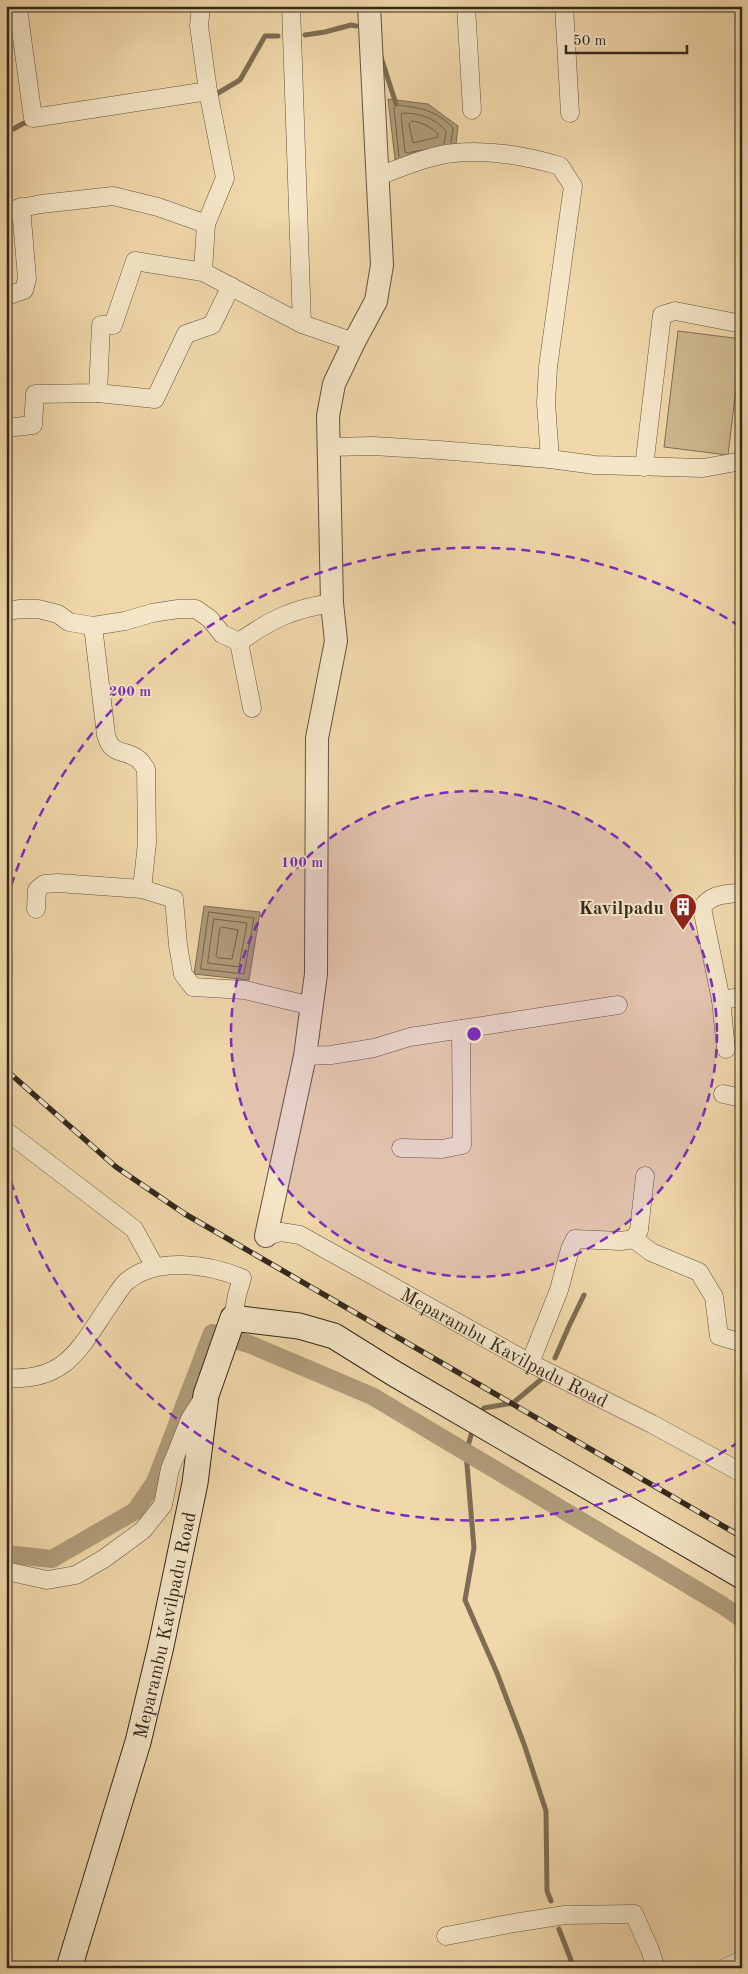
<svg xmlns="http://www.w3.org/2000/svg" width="748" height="1974" font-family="'Old Standard TT',serif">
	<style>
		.green { fill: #d0ba92; stroke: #827057 }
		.water { fill: #b09c7a; stroke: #7e6d54 }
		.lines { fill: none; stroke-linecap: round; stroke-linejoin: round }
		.shore { stroke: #72624b; stroke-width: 1 }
		.stream { stroke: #7e6d54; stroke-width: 5 }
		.canal { stroke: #b09c7a; stroke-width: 18 }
		.minor-casing { stroke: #625340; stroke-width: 19 }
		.tertiary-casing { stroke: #625340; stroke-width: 24 }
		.secondary-casing { stroke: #33271c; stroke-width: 27 }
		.minor { stroke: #f5e6c8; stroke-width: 18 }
		.tertiary { stroke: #f5e6c8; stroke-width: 22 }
		.secondary { stroke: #f5e6c8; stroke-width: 25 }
		.rail-casing { stroke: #33271c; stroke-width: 5.5 }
		.rail { stroke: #f5e6c8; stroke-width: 4; stroke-dasharray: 11; stroke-linecap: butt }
		.ring { fill: none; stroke: #7b2cbf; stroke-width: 2.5; stroke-dasharray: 9 6 }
		.labels { text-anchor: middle; stroke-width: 4; stroke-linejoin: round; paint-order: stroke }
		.poi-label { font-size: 19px; font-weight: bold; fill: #33271c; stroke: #f5e6c8; text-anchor: end }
		.street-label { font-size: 19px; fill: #33271c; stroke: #f5e6c8 }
		.centre { fill: #7b2cbf; stroke: #f5e6c8; stroke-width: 2.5 }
		.ring-label { font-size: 15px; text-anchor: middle; font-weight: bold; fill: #7b2cbf; stroke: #f5e6c8; stroke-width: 4; stroke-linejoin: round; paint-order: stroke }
	</style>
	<rect width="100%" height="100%" fill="#f0d8aa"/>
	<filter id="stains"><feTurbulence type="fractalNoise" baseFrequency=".004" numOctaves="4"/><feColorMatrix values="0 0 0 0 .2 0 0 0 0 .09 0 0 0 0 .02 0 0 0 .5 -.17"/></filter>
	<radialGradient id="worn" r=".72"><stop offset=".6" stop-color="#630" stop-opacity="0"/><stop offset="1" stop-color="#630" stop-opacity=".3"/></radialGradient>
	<path class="green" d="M 678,331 L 742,339 L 728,455 L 664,447 Z"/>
	<path class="water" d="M 388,99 L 428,104 L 458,126 L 455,153 L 396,168 Z
		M 204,906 L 260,912 L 249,980 L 194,974 Z"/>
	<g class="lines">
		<path class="shore" d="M 412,121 C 422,122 431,127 438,134 L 438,137 L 413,143 L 409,124 Z
			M 422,150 L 408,153 L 405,152 L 401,115 L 402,113 C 419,113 435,118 446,131 L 444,144
			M 399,157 L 394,108 L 396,105 C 419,107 436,110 453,128 L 451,143
			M 209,912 L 254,918 L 244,974 L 201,969 Z
			M 214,919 L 247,923 L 239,967 L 208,963 Z
			M 222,927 L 238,930 L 232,959 L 218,958 L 216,956 L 220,929 Z"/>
		<path class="stream" d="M 305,35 L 325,32 L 351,25 L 356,26
			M 381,57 L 396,104
			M 213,96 L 240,80 L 265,36 L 278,36
			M 6,133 L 24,123 L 32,123
			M 555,1358 L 569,1326 L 584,1295
			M 479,1416 L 484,1408 L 513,1403 L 544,1377
			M 473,1428 L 466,1453 L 474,1548 L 465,1600 L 497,1673 L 524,1744 L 546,1811 L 547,1891 L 551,1901
			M 559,1929 L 574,1968"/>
		<path class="canal" d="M 6,1554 L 52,1559 L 135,1511 L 155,1482 L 212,1333 L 249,1344 L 372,1396 L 722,1605 L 742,1619"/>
		<defs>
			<g id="minor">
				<path d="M 20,6 L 18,9 L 33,118 L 208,91"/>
				<path d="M 201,6 L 199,26 L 208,91 L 225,178 L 206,224"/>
				<path d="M 291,6 L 302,324"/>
				<path d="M 466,6 L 472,110"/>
				<path d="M 564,6 L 570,113"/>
				<path d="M 378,176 C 401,168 430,155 454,153 C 490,149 526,156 560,166 L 573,186 L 548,367 L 546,403 L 550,459"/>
				<path d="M 6,211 L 41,204 L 113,196 L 158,207 L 206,224 L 203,272 L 302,324 L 354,342"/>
				<path d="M 6,296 L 24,290 L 27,279 L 21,207"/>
				<path d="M 98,393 L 155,399 L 186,334 L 212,325 L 231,286"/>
				<path d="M 6,428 L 33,425 L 35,394 L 98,393 L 101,325 L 113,325 L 135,261 L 203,272"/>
				<path d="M 330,447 L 373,446 L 439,450 L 550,459 L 595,465 L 703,468 L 742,461"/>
				<path d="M 644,467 L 662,315 L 675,311 L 742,324"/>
				<path d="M 6,612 L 19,609 L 38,609 L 58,614 L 69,622 L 93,626 L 125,621 L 152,613 L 178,609 L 196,609 L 210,619 L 222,634 L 239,642 C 272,619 292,609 332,603"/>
				<path d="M 93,626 L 106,735 C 112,757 124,748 138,759 C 141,761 144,766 146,769 L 147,843 L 142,889"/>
				<path d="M 239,642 L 252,708"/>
				<path d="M 36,909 L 37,890 L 44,884 L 58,883 L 142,889 L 174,899 L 178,945 L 183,974 L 193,987 L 245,990 L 312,1006"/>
				<path d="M 721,1000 L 702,908 C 711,893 726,895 742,892"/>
				<path d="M 726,1049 L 721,1000 L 742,997"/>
				<path d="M 305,1056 L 331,1055 L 374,1048 L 410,1037 L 618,1005"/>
				<path d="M 723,1094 L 742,1098"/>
				<path d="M 6,1131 L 134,1229 L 155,1267"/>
				<path d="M 401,1148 L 442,1149 L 462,1145 L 461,1029"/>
				<path id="s1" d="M 266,1236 L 281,1232 L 300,1235 L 530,1363 L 652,1424 L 742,1473"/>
				<path d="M 634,1239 L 651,1252 L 699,1272 L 714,1297 L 719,1336 L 742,1343"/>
				<path d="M 530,1363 L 559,1290 L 570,1249 L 575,1239 L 621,1241 L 634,1239 L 639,1230 L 645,1176"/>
				<path d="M 6,1378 C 67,1382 80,1347 110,1304 C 115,1297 120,1288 126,1282 C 156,1256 208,1264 242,1278 L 237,1295 L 233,1318"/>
				<path d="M 6,1571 L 47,1580 L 76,1575 L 105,1558 L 143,1530 L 163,1505 L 170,1469 L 177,1452 L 190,1419 L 203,1399"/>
				<path d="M 446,1936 L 514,1923 L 565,1915 L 634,1914 L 650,1950 L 656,1968"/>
				<path d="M 725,1968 L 742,1960"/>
			</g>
			<path id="tertiary" d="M 266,1236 L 305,1056 L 316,974 L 317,738 L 336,641 L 332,603 L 328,416 L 334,384 L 354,342 L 376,301 L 382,265 L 369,6"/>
			<g id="secondary">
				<path id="s2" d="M 69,1968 L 138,1742 L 161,1646 L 195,1483 L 206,1395 L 233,1318 L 299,1326 L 334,1336 L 395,1374 L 742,1576"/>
			</g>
		</defs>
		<use href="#minor" class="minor-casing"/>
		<use href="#tertiary" class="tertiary-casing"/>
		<use href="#secondary" class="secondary-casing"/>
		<use href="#minor" class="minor"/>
		<use href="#tertiary" class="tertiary"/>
		<use href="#secondary" class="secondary"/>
		<defs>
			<path id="rail" d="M 6,1070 L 116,1167 L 185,1214 L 742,1537"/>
		</defs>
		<use href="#rail" class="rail-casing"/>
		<use href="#rail" class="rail"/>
	</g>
	<circle cx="474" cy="1034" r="243" fill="#7b2cbf" fill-opacity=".12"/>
	<g class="ring">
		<circle cx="474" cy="1034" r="243"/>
		<path d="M739 1442A486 486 0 0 1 7 1168M7 900A486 486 0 0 1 739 626"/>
	</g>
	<defs>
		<symbol id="building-pin" viewBox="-11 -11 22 30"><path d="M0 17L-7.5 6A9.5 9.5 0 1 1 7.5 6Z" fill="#8f2418" stroke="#f5e6c8"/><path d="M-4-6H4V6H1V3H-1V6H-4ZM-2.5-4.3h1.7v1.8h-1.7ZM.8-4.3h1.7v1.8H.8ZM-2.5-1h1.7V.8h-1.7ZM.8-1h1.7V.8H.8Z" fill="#fff"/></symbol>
	</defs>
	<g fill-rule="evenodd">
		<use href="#building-pin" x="667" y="891" width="32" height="43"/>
	</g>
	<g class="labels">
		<g class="poi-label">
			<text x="664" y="914">Kavilpadu</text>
		</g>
		<g class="street-label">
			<text dy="7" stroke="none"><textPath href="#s1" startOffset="268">Meparambu Kavilpadu Road</textPath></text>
			<text dy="7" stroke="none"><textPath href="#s2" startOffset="356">Meparambu Kavilpadu Road</textPath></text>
		</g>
	</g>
	<circle cx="474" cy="1034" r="8" class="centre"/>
	<g class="ring-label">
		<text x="130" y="696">200 m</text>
		<text x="302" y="867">100 m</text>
	</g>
	<rect width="748" height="1974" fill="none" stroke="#f0d8aa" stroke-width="25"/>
	<rect x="8" y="8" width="733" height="1959" fill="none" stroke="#33271c" stroke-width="2.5"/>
	<rect x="12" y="12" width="723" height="1949" fill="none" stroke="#33271c"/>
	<path d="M566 45v8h121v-8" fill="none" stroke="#33271c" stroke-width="2.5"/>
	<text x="573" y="45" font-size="15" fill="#33271c" stroke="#f5e6c8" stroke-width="4" paint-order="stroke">50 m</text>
	<rect width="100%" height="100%" filter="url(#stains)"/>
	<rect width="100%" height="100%" fill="url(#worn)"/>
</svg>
